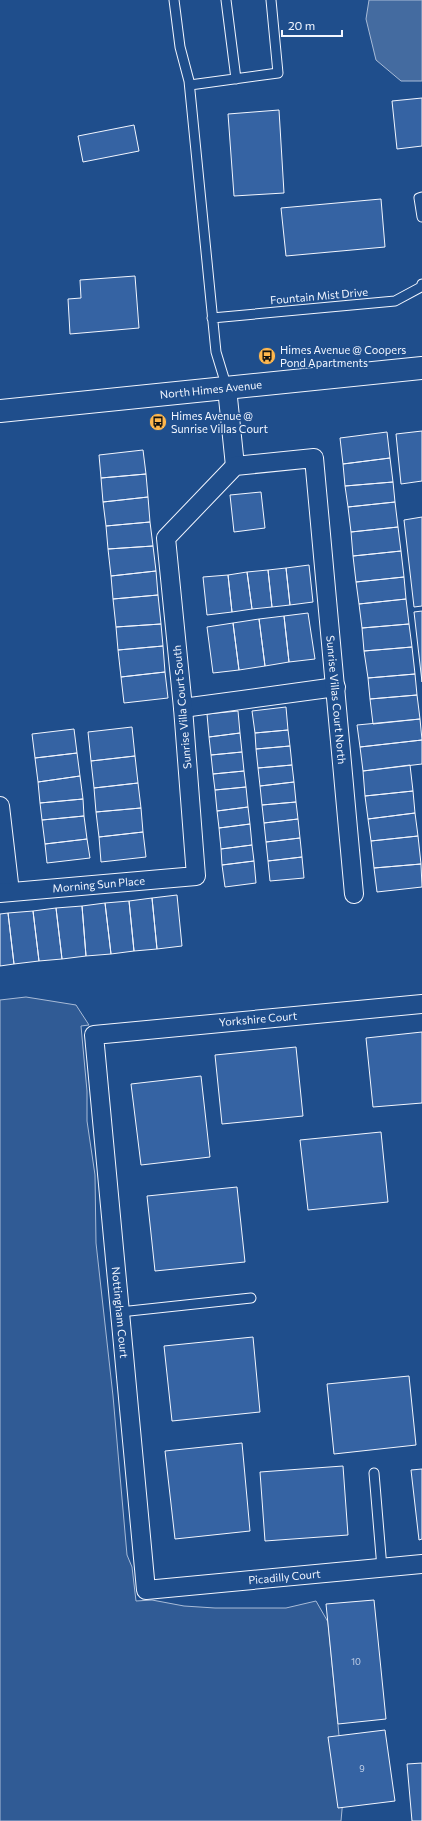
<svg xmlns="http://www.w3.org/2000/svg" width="422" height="1821" font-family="Commissioner,sans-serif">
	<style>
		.built { fill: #305b95; stroke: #a8bbd7 }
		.water { fill: #446ba0; stroke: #a8bbd7 }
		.building { fill: #3563a3; stroke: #f2f6ff }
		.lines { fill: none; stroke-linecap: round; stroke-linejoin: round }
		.lane-casing { stroke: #f2f6ff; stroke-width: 11 }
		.street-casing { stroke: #f2f6ff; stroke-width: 20 }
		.secondary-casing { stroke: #f2f6ff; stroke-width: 24 }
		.lane { stroke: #1f4e8c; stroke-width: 9 }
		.street { stroke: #1f4e8c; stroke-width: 18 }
		.secondary { stroke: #1f4e8c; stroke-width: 22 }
		.labels { text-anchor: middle; stroke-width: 3; stroke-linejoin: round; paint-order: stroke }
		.number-label { font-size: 9px; fill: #c3d1e8 }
		.street-label { font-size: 11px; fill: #f2f6ff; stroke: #1f4e8c }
		.poi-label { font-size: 11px; fill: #f2f6ff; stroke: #1f4e8c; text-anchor: start }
	</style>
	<rect width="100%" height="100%" fill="#1f4e8c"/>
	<path class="built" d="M 26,997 L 76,1005 L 89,1025 L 81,1026 L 87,1091 L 87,1121 L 95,1175 L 96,1243 L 113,1396 L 127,1555 L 132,1567 L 136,1601 L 152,1600 L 184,1606 L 215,1608 L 286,1608 L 316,1601 L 328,1622 L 344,1787 L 341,1821 L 0,1821 L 0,1000 Z"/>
	<path class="water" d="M 369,0 L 422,0 L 422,81 L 401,81 L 376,60 L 366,19 Z"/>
	<path class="building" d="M 422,98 L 422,146 L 397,149 L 392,101 Z
		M 279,110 L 284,193 L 234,196 L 228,114 Z
		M 134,125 L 139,151 L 83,162 L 78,136 Z
		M 381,199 L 385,247 L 286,256 L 281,208 Z
		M 135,276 L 139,328 L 70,334 L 68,299 L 81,298 L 80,280 Z
		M 422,431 L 422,481 L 401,484 L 396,434 Z
		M 387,432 L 390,458 L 343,464 L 340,438 Z
		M 143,450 L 146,474 L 101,478 L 99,455 Z
		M 390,458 L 393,482 L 345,486 L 343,464 Z
		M 146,474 L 148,497 L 103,502 L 101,478 Z
		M 393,482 L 395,502 L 348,507 L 345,486 Z
		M 261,492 L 265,528 L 234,532 L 230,495 Z
		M 148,497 L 150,522 L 106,526 L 103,502 Z
		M 395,502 L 398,527 L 351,532 L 348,507 Z
		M 422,517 L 422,606 L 414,607 L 404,520 Z
		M 150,522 L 153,546 L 108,549 L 106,526 Z
		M 398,527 L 401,551 L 353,556 L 351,532 Z
		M 153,546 L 156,571 L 111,576 L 108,549 Z
		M 401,551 L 404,577 L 356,582 L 353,556 Z
		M 309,565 L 313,602 L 290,605 L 286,568 Z
		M 286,568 L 290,605 L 272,607 L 268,570 Z
		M 268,570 L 272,607 L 252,609 L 247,572 Z
		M 156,571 L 158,595 L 113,599 L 111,576 Z
		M 247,572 L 252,609 L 232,612 L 228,575 Z
		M 228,575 L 232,612 L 207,615 L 203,577 Z
		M 404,577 L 406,599 L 359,604 L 356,582 Z
		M 158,595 L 161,624 L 116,627 L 113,599 Z
		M 406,599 L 409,624 L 362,628 L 359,604 Z
		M 422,611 L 422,682 L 414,612 Z
		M 308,613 L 315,659 L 289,662 L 284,616 Z
		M 284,616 L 289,662 L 265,666 L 259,619 Z
		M 259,619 L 265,666 L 239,670 L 233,623 Z
		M 233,623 L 239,670 L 213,673 L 207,627 Z
		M 161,624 L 163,646 L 118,650 L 116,627 Z
		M 409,624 L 412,647 L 364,651 L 362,628 Z
		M 163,646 L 165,672 L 121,677 L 118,650 Z
		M 412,647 L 415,674 L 368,678 L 364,651 Z
		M 165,672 L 168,698 L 124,703 L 121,677 Z
		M 415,674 L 417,695 L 370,699 L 368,678 Z
		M 417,695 L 420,719 L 373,724 L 370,699 Z
		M 286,707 L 288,730 L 255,733 L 252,711 Z
		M 238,711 L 240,733 L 209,737 L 207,714 Z
		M 420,719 L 422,740 L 360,747 L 357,725 Z
		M 132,727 L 135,756 L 91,761 L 88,732 Z
		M 74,729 L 77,753 L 35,758 L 32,734 Z
		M 288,730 L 290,746 L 256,749 L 255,733 Z
		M 240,733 L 242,752 L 211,755 L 209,737 Z
		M 422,740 L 422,764 L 363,771 L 360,747 Z
		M 290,746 L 292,765 L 258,768 L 256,749 Z
		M 242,752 L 244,771 L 213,774 L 211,755 Z
		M 77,753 L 80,776 L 38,782 L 35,758 Z
		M 135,756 L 138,783 L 94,788 L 91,761 Z
		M 292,765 L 294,782 L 260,786 L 258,768 Z
		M 410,765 L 413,791 L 365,796 L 363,771 Z
		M 244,771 L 246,787 L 215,790 L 213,774 Z
		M 80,776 L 83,799 L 40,803 L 38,782 Z
		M 294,782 L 296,802 L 262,805 L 260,786 Z
		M 138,783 L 141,808 L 96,812 L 94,788 Z
		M 246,787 L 248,807 L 217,811 L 215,790 Z
		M 413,791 L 415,813 L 368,819 L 365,796 Z
		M 83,799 L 84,816 L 42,820 L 40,803 Z
		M 296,802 L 298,819 L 264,823 L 262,805 Z
		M 248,807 L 250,824 L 219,828 L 217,811 Z
		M 141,808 L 143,832 L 99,837 L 96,812 Z
		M 415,813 L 418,836 L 371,841 L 368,819 Z
		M 84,816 L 87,839 L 45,844 L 42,820 Z
		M 298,819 L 300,838 L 266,842 L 264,823 Z
		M 250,824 L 252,845 L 221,849 L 219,828 Z
		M 143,832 L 146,857 L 101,862 L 99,837 Z
		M 418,836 L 421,864 L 374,868 L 371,841 Z
		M 300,838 L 302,857 L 268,861 L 266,842 Z
		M 87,839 L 90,858 L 47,863 L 45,844 Z
		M 252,845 L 254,861 L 222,865 L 221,849 Z
		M 302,857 L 304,878 L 270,881 L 268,861 Z
		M 254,861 L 256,883 L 225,887 L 222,865 Z
		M 421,864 L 422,887 L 377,892 L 374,868 Z
		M 177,895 L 182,946 L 157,949 L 152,898 Z
		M 152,898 L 157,949 L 134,951 L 129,901 Z
		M 129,901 L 134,951 L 111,954 L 105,903 Z
		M 105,903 L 111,954 L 86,956 L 82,906 Z
		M 82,906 L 86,956 L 62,959 L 56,908 Z
		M 56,908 L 62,959 L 39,961 L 33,911 Z
		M 33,911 L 39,961 L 14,964 L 8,913 Z
		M 8,913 L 14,964 L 0,966 L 0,914 Z
		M 422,1032 L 422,1103 L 373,1107 L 366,1038 Z
		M 296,1047 L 303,1116 L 222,1124 L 215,1055 Z
		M 201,1076 L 210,1157 L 141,1165 L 131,1084 Z
		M 381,1132 L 388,1202 L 308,1210 L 300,1140 Z
		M 237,1187 L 245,1262 L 155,1271 L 147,1196 Z
		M 253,1337 L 260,1412 L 172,1421 L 164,1346 Z
		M 409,1376 L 416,1445 L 334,1454 L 327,1384 Z
		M 242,1443 L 250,1531 L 175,1539 L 165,1451 Z
		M 343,1466 L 348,1535 L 265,1541 L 260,1472 Z
		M 422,1469 L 422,1539 L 419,1540 L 411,1470 Z
		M 374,1600 L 386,1719 L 338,1724 L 326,1604 Z
		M 385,1730 L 395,1801 L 338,1808 L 328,1737 Z
		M 422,1763 L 422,1821 L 412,1821 L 407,1764 Z"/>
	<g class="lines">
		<defs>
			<path id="lane" d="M 174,0 L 180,47 L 189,81 L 216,352 L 227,388
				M 226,0 L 236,79
				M 190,85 L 278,73 L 271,0
				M 422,197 L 419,198 L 422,217
				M 212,318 L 395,301 L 421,287 L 422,284
				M 120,1312 L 251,1298
				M 374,1473 L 382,1568"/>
			<g id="street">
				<path d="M 227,388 L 235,466"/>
				<path d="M 183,708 L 336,687"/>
				<path d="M 0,806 L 10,892"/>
				<path id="s1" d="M 0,893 L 196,876 L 183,708 L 166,538 L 235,466 L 314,458 L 354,894"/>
				<path id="s2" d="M 422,1004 L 94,1035 L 146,1590 L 422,1564"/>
			</g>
			<g id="secondary">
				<path id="s3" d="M 0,411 L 422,368"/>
			</g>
		</defs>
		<use href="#lane" class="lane-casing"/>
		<use href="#street" class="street-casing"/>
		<use href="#secondary" class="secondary-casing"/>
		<use href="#lane" class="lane"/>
		<use href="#street" class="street"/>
		<use href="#secondary" class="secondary"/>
	</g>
	<defs>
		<symbol id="bus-disc" viewBox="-11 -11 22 22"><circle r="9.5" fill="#ffb74d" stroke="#1f4e8c"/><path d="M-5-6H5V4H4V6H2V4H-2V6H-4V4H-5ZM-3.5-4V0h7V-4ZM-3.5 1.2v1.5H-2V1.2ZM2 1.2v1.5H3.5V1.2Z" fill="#111"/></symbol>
	</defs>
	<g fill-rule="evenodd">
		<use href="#bus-disc" x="257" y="346" width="20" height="20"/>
		<use href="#bus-disc" x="148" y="412" width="20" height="20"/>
	</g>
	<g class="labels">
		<g class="number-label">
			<text x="356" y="1665">10</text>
			<text x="362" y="1772">9</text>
		</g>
		<g class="street-label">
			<text transform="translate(319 296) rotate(-5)" y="4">Fountain Mist Drive</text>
			<text dy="4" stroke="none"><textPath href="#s3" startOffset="212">North Himes Avenue</textPath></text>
			<text dy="4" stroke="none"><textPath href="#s1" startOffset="958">Sunrise Villas Court North</textPath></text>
			<text transform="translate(182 707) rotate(-95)" y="4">Sunrise Villa Court South</text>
			<text dy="4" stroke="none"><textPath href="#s1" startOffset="99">Morning Sun Place</textPath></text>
			<text transform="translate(258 1019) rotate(-5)" y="4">Yorkshire Court</text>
			<text dy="4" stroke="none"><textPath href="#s2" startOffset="608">Nottingham Court</textPath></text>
			<text dy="4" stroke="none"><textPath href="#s2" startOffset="1026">Picadilly Court</textPath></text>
		</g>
		<g class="poi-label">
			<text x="280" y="354">Himes Avenue @ Coopers<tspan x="280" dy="13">Pond Apartments</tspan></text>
			<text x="171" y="420">Himes Avenue @<tspan x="171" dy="13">Sunrise Villas Court</tspan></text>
		</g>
	</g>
	<path d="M282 30v6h60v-6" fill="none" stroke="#f2f6ff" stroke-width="2"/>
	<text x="288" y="30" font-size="12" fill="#f2f6ff" stroke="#1f4e8c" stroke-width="3" paint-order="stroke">20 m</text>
</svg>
